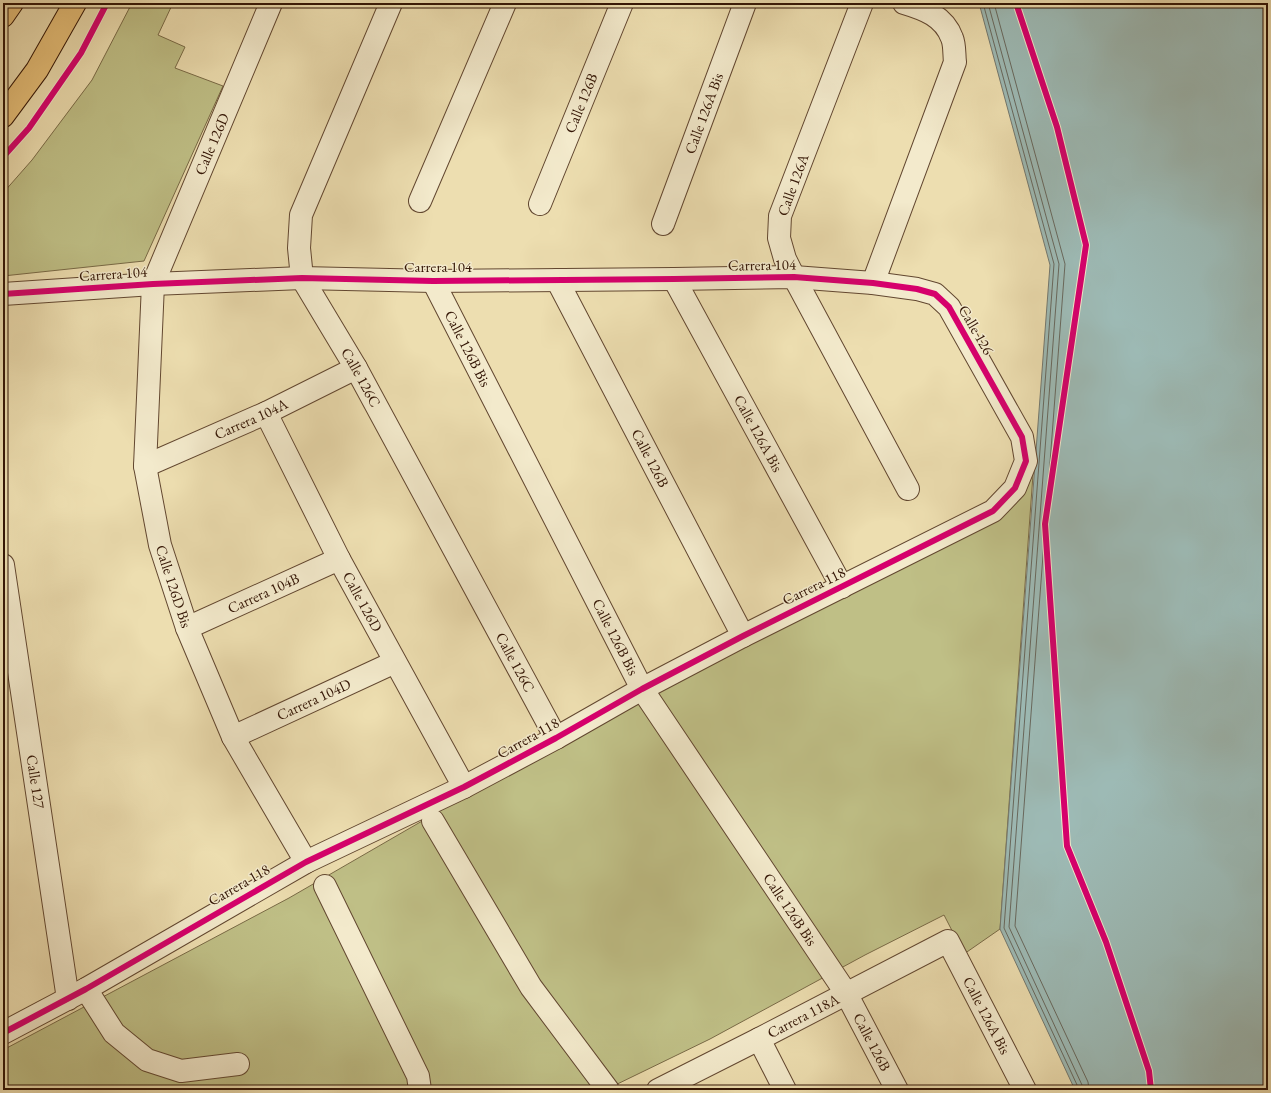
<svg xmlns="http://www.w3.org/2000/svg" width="1271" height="1093" font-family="'EB Garamond',serif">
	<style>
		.green { fill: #bfbf86; stroke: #796a46 }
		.water { fill: #9dbab5; stroke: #73786f }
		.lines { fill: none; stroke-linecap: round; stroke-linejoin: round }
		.shore { stroke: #68685d; stroke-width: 1 }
		.minor-casing { stroke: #624730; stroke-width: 24 }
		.major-casing { stroke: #331505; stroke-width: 24 }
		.minor { stroke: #f3eacc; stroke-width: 22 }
		.major { stroke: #e6bf78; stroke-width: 22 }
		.cycleway-casing { stroke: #f3eacc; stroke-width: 8 }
		.cycleway { stroke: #d6006c; stroke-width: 6 }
		.labels { text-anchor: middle; stroke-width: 3; stroke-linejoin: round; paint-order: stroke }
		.street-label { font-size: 15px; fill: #331505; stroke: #f3eacc }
	</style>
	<rect width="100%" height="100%" fill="#eddeb0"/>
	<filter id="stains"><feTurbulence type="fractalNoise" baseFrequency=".005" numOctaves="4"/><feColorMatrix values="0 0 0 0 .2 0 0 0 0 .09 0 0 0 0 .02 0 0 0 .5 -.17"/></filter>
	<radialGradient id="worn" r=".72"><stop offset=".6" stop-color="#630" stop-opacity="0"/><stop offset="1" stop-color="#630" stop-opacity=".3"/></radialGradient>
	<path class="green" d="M 132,3 L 173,3 L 158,35 L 185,47 L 175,68 L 223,86 L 144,261 L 3,276 L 3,193 L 32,160 L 92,80 Z
		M 1035,447 L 1000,929 L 964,954 L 944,915 L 865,955 L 710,1039 L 605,1090 L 3,1090 L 3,1050 L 289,898 L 519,765 L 1021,487 Z"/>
	<path class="water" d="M 979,3 L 1268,3 L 1268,1090 L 1075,1090 L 1000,929 L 1050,265 Z"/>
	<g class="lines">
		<path class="shore" d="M 983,3 L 1054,264 L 1004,928 L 1078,1087 L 1078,1090
			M 988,3 L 1059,264 L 1009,927 L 1082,1085 L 1083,1090
			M 994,3 L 1065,264 L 1015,926 L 1088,1082 L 1089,1090"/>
		<defs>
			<g id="minor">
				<path id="s1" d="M 271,3 L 153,284 L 145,466 L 160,545 L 187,628 L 233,737 L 306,862"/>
				<path id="s2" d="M 391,3 L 301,215 L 299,248 L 302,278 L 356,368 L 556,738"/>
				<path d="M 862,3 L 780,216 L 779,238 L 785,259 L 794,277 L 908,489"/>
				<path d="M 420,201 L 505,3"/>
				<path id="s3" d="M 540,204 L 622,3"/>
				<path id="s4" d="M 663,224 L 745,3"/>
				<path id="s5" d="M 674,279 L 842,587"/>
				<path id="s6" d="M 557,280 L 743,636"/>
				<path id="s7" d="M 433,281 L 642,689 L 846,993 L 897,1090"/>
				<path d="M 873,283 L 955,62 C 954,55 955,45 952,38 C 944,16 924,9 904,3"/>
				<path d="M 3,294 L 153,284 L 302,278 L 433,281 L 674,279 L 794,277 L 873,283 L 917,289 L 935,294 L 949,307 L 1022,437 L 1026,461 L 1015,488 L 993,511 L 743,636 L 642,689 L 556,738 L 464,787 L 306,862 L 86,989 L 3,1033"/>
				<path id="s8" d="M 266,413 L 339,559 L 464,787"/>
				<path id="s9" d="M 145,466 L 266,413 L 356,368"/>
				<path id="s10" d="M 3,565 L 68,999"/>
				<path id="s11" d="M 187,628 L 339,559"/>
				<path id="s12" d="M 233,737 L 395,662"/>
				<path d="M 433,821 L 531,987 L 608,1090"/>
				<path d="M 325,886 L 418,1076 L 420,1090"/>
				<path d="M 86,989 L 114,1033 L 147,1060 L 181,1071 L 238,1064"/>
				<path d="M 759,1039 L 785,1090"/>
				<path id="s13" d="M 658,1090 L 759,1039 L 948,941 L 1025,1090"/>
			</g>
			<path id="major" d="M 3,16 L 12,3
				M 3,116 L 37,70 L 75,3"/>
		</defs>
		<use href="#minor" class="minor-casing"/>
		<use href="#major" class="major-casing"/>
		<use href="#minor" class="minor"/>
		<use href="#major" class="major"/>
		<defs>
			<path id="cycleway" d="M 1016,3 L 1057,127 L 1086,245 L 1045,524 L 1067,846 L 1106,942 L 1149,1071 L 1151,1090
				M 3,157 L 29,128 L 81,53 L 107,3
				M 3,294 L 153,284 L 302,278 L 433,281 L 674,279 L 794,277 L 873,283 L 917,289 L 935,294 L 949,307 L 1022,437 L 1026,461 L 1015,488 L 993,511 L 743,636 L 642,689 L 556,738 L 464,787 L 306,862 L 86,989 L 3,1033"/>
		</defs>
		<use href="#cycleway" class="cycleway-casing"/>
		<use href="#cycleway" class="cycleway"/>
	</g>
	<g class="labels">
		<g class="street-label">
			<text dy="5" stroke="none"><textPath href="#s3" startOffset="109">Calle 126B</textPath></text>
			<text dy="5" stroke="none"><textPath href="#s4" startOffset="118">Calle 126A Bis</textPath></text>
			<text transform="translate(212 144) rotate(-67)" y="5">Calle 126D</text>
			<text transform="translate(793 185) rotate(-70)" y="5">Calle 126A</text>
			<text transform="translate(762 265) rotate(-1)" y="5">Carrera 104</text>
			<text x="438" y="272">Carrera 104</text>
			<text transform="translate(113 274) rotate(-4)" y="5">Carrera 104</text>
			<text transform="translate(976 330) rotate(60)" y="5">Calle 126</text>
			<text dy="5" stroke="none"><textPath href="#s7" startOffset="76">Calle 126B Bis</textPath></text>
			<text dy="5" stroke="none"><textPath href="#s2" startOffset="409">Calle 126C</textPath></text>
			<text dy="5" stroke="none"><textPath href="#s9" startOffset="116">Carrera 104A</textPath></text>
			<text dy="5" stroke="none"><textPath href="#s5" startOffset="176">Calle 126A Bis</textPath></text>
			<text dy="5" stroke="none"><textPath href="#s6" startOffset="201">Calle 126B</textPath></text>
			<text dy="5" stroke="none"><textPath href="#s1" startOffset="611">Calle 126D Bis</textPath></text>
			<text transform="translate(814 586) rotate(-26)" y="5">Carrera 118</text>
			<text dy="5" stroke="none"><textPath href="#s11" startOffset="84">Carrera 104B</textPath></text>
			<text dy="5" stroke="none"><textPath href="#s8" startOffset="212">Calle 126D</textPath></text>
			<text dy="5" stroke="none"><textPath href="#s7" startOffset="400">Calle 126B Bis</textPath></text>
			<text dy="5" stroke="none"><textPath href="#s2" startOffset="733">Calle 126C</textPath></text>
			<text dy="5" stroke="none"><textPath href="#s12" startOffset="89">Carrera 104D</textPath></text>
			<text transform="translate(528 738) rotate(-29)" y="5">Carrera 118</text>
			<text dy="5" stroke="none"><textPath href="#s10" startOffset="219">Calle 127</textPath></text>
			<text transform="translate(239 885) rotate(-30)" y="5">Carrera 118</text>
			<text dy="5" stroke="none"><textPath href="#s7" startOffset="724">Calle 126B Bis</textPath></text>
			<text dy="5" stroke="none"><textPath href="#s13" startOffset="163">Carrera 118A</textPath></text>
			<text dy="5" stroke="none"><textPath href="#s13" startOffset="410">Calle 126A Bis</textPath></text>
			<text dy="5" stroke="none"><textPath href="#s7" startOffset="880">Calle 126B</textPath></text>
		</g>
	</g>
	<rect width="1271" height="1093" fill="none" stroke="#eddeb0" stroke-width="16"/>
	<rect x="4" y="4" width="1263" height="1085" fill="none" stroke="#331505" stroke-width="2"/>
	<rect x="8" y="8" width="1255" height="1077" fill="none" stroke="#331505"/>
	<rect width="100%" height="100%" filter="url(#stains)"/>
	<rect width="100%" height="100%" fill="url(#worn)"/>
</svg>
